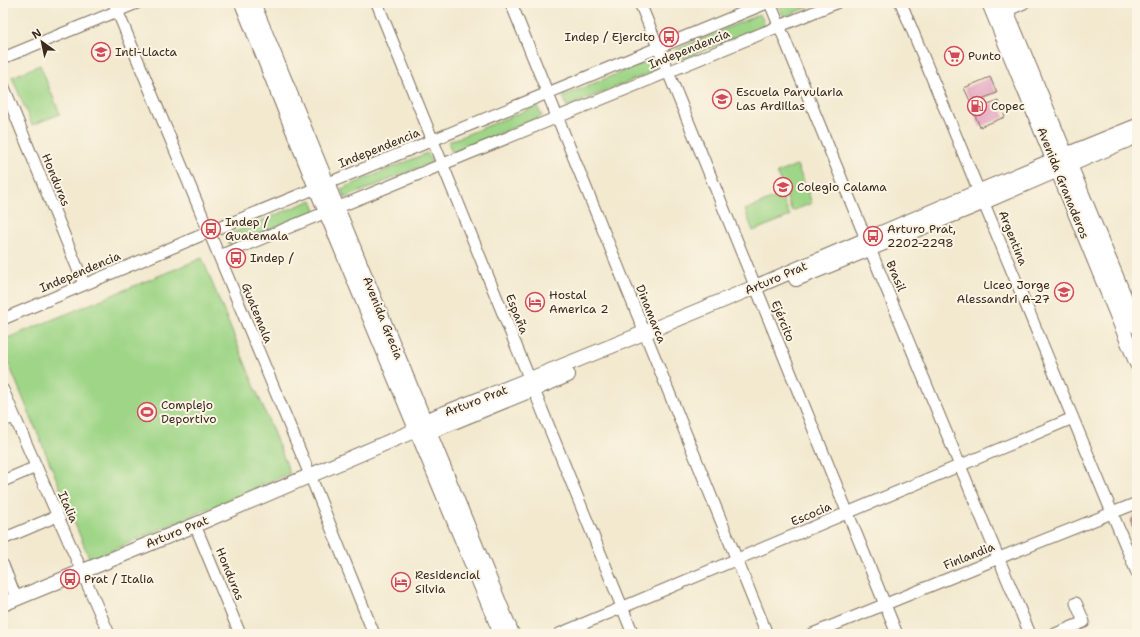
<svg xmlns="http://www.w3.org/2000/svg" width="1140" height="637" font-family="'Shantell Sans',sans-serif">
	<style>
		.green { fill: #9fd587; stroke: #6d8052 }
		.building { fill: #e2a0bd }
		.lines { fill: none; stroke-linecap: round; stroke-linejoin: round }
		.minor-casing { stroke: #7b6d5c; stroke-width: 13 }
		.major-casing { stroke: #7b6d5c; stroke-width: 16 }
		.minor { stroke: #fff; stroke-width: 11 }
		.major { stroke: #fff; stroke-width: 14 }
		.labels { text-anchor: middle; stroke-width: 4; stroke-linejoin: round; paint-order: stroke }
		.poi-label { font-size: 12px; fill: #3b2a1e; stroke: #fcf5e5; text-anchor: start }
		.street-label { font-size: 12px; fill: #3b2a1e; stroke: #fcf5e5 }
	</style>
	<rect width="100%" height="100%" fill="#fcf5e5"/>
	<filter id="ink" filterUnits="userSpaceOnUse"><feTurbulence type="fractalNoise" baseFrequency=".025" numOctaves="2"/><feDisplacementMap in="SourceGraphic" scale="8" xChannelSelector="R" yChannelSelector="G"/><feConvolveMatrix kernelMatrix="1 2 1 2 8 2 1 2 1" color-interpolation-filters="sRGB"/></filter>
	<filter id="wash" filterUnits="userSpaceOnUse"><feTurbulence type="fractalNoise" baseFrequency=".012" numOctaves="4" result="noise"/><feDisplacementMap in="SourceGraphic" scale="16" xChannelSelector="R" yChannelSelector="G"/><feGaussianBlur stdDeviation="0.9" result="paint"/><feColorMatrix in="noise" values="0 0 0 0 0 0 0 0 0 0 0 0 0 0 0 0 0 1.4 0 .05"/><feComposite in="paint" operator="in"/></filter>
	<g filter="url(#wash)">
		<rect width="100%" height="100%" fill="#f2e9cf"/>
		<path class="green" d="M 784,3 L 819,3 L 784,17 L 778,5 Z
			M 760,14 L 765,25 L 680,60 L 675,50 Z
			M 653,59 L 657,70 L 567,107 L 563,96 Z
			M 40,65 L 60,114 L 32,125 L 12,77 Z
			M 537,106 L 542,116 L 452,153 L 448,142 Z
			M 427,153 L 432,162 L 345,198 L 341,189 Z
			M 797,165 L 812,203 L 792,211 L 777,173 Z
			M 781,195 L 790,216 L 753,231 L 745,210 Z
			M 312,200 L 316,211 L 229,245 L 225,236 Z
			M 202,258 L 290,473 L 90,560 L 3,350 L 3,340 Z"/>
		<g id="blocks">
			<path class="building" d="M 990,77 L 997,93 L 971,103 L 964,88 Z
				M 998,101 L 1005,117 L 980,127 L 973,111 Z
				M 1137,512 L 1137,539 L 1131,524 L 1131,519 Z"/>
		</g>
	</g>
	<g filter="url(#ink)">
		<use href="#blocks" fill-opacity="0" stroke="#7b6d5c" stroke-width="1"/>
		<g class="lines">
			<defs>
				<path id="minor" d="M 114,3 L 310,475 L 374,634
					M 377,3 L 633,634
					M 511,3 L 767,634
					M 640,3 L 897,634
					M 770,3 L 870,249 L 1030,634
					M 901,3 L 1137,573
					M 1006,11 L 1024,3
					M 3,58 L 137,3
					M 3,85 L 84,284
					M 219,256 L 836,3
					M 3,319 L 209,232 L 767,3
					M 3,390 L 109,634
					M 3,421 L 14,417
					M 3,481 L 36,467
					M 195,525 L 240,634
					M 3,539 L 57,516
					M 3,565 L 16,598
					M 559,634 L 1073,418
					M 812,634 L 999,558 L 1137,503
					M 1055,634 L 1084,622 L 1076,603"/>
				<path id="major" d="M 242,3 L 316,188 L 501,634
					M 253,3 L 512,634
					M 989,3 L 1137,364
					M 1003,3 L 1137,327
					M 796,279 L 977,205 L 1137,136
					M 416,430 L 429,432 L 568,375
					M 3,604 L 195,525 L 416,430 L 425,421 C 535,377 646,333 755,287 C 882,233 1009,177 1137,126"/>
			</defs>
			<use href="#minor" class="minor-casing"/>
			<use href="#major" class="major-casing"/>
			<use href="#minor" class="minor"/>
			<use href="#major" class="major"/>
		</g>
	</g>
	<defs>
		<symbol id="bus-ring" viewBox="-11 -11 22 22"><circle r="9.5" fill="#fcf5e5" stroke="#d1495b" stroke-width="1.5"/><path d="M-5-6H5V4H4V6H2V4H-2V6H-4V4H-5ZM-3.5-4V0h7V-4ZM-3.5 1.2v1.5H-2V1.2ZM2 1.2v1.5H3.5V1.2Z" fill="#d1495b"/></symbol>
		<symbol id="school-ring" viewBox="-11 -11 22 22"><circle r="9.5" fill="#fcf5e5" stroke="#d1495b" stroke-width="1.5"/><path d="M0-5L7-2L0 1L-7-2ZM-4 1L0 2.5L4 1V4Q0 6-4 4Z" fill="#d1495b"/></symbol>
		<symbol id="supermarket-ring" viewBox="-11 -11 22 22"><circle r="9.5" fill="#fcf5e5" stroke="#d1495b" stroke-width="1.5"/><path d="M-6-5.5h2.5l.6 2H6L4.5 2H-2.5L-4.4-4H-6ZM-1.5 3.2a1.3 1.3 0 1 0 .1 0ZM3 3.2a1.3 1.3 0 1 0 .1 0Z" fill="#d1495b"/></symbol>
		<symbol id="fuel-ring" viewBox="-11 -11 22 22"><circle r="9.5" fill="#fcf5e5" stroke="#d1495b" stroke-width="1.5"/><path d="M-5.5-6h7V0h2V4h1.3V-2.5L3-4.5l.8-.8L6-3V5H2.5V1h-1V6h-7ZM-4.2-4.7v3.2H.2V-4.7Z" fill="#d1495b"/></symbol>
		<symbol id="hotel-ring" viewBox="-11 -11 22 22"><circle r="9.5" fill="#fcf5e5" stroke="#d1495b" stroke-width="1.5"/><path d="M-6-4.5h1.5V1H6V5H4.5V3h-9V5H-6ZM-4 0a1.8 1.8 0 1 1 3.6 0ZM.5 0V-2.5h3Q6-2.5 6 0Z" fill="#d1495b"/></symbol>
		<symbol id="stadium-ring" viewBox="-11 -11 22 22"><circle r="9.5" fill="#fcf5e5" stroke="#d1495b" stroke-width="1.5"/><path d="M0-5a6.5 5 0 1 0 0 10a6.5 5 0 1 0 0-10ZM-3.5-1.8h7v3.6h-7Z" fill="#d1495b"/></symbol>
	</defs>
	<g fill-rule="evenodd">
		<use href="#bus-ring" x="658" y="26" width="22" height="22"/>
		<use href="#school-ring" x="90" y="41" width="22" height="22"/>
		<use href="#supermarket-ring" x="943" y="45" width="22" height="22"/>
		<use href="#school-ring" x="711" y="88" width="22" height="22"/>
		<use href="#fuel-ring" x="966" y="95" width="22" height="22"/>
		<use href="#school-ring" x="772" y="176" width="22" height="22"/>
		<use href="#bus-ring" x="200" y="218" width="22" height="22"/>
		<use href="#bus-ring" x="862" y="225" width="22" height="22"/>
		<use href="#bus-ring" x="225" y="247" width="22" height="22"/>
		<use href="#school-ring" x="1053" y="281" width="22" height="22"/>
		<use href="#hotel-ring" x="524" y="291" width="22" height="22"/>
		<use href="#stadium-ring" x="136" y="401" width="22" height="22"/>
		<use href="#bus-ring" x="59" y="568" width="22" height="22"/>
		<use href="#hotel-ring" x="390" y="571" width="22" height="22"/>
	</g>
	<g class="labels">
		<g class="poi-label">
			<text x="655" y="41" text-anchor="end">Indep / Ejercito</text>
			<text x="115" y="56">Inti-Llacta</text>
			<text x="968" y="60">Punto</text>
			<text x="736" y="96">Escuela Parvularia<tspan x="736" dy="14">Las Ardillas</tspan></text>
			<text x="991" y="110">Copec</text>
			<text x="797" y="191">Colegio Calama</text>
			<text x="225" y="226">Indep /<tspan x="225" dy="14">Guatemala</tspan></text>
			<text x="887" y="233">Arturo Prat,<tspan x="887" dy="14">2202-2298</tspan></text>
			<text x="250" y="262">Indep /</text>
			<text x="1050" y="289" text-anchor="end">Liceo Jorge<tspan x="1050" dy="14">Alessandri A-27</tspan></text>
			<text x="549" y="299">Hostal<tspan x="549" dy="14">America 2</tspan></text>
			<text x="161" y="409">Complejo<tspan x="161" dy="14">Deportivo</tspan></text>
			<text x="415" y="579">Residencial<tspan x="415" dy="14">Silvia</tspan></text>
			<text x="84" y="583">Prat / Italia</text>
		</g>
		<g class="street-label">
			<text transform="translate(689 49) rotate(-22)" y="4">Independencia</text>
			<text transform="translate(379 148) rotate(-22)" y="4">Independencia</text>
			<text transform="translate(56 180) rotate(68)" y="4">Honduras</text>
			<text transform="translate(1063 183) rotate(68)" y="4">Avenida Granaderos</text>
			<text transform="translate(1013 238) rotate(68)" y="4">Argentina</text>
			<text transform="translate(80 272) rotate(-23)" y="4">Independencia</text>
			<text transform="translate(896 276) rotate(67)" y="4">Brasil</text>
			<text transform="translate(776 278) rotate(-23)" y="4">Arturo Prat</text>
			<text transform="translate(257 313) rotate(68)" y="4">Guatemala</text>
			<text transform="translate(517 314) rotate(68)" y="4">España</text>
			<text transform="translate(651 314) rotate(68)" y="4">Dinamarca</text>
			<text transform="translate(383 318) rotate(68)" y="4">Avenida Grecia</text>
			<text transform="translate(783 321) rotate(68)" y="4">Ejército</text>
			<text transform="translate(476 401) rotate(-21)" y="4">Arturo Prat</text>
			<text transform="translate(68 507) rotate(66)" y="4">Italia</text>
			<text transform="translate(811 514) rotate(-23)" y="4">Escocia</text>
			<text transform="translate(177 532) rotate(-22)" y="4">Arturo Prat</text>
			<text transform="translate(969 556) rotate(-22)" y="4">Finlandia</text>
			<text transform="translate(230 574) rotate(68)" y="4">Honduras</text>
		</g>
	</g>
	<rect width="1140" height="637" fill="none" stroke="#fcf5e5" stroke-width="16"/>
	<g transform="translate(42 42) rotate(327)" stroke="#fcf5e5" stroke-width="3" paint-order="stroke">
	<path d="M0-3L7 15L0 10L-7 15Z" fill="#3b2a1e"/>
	<text y="-6" font-size="11" font-weight="bold" text-anchor="middle" fill="#3b2a1e">N</text>
	</g>
</svg>
